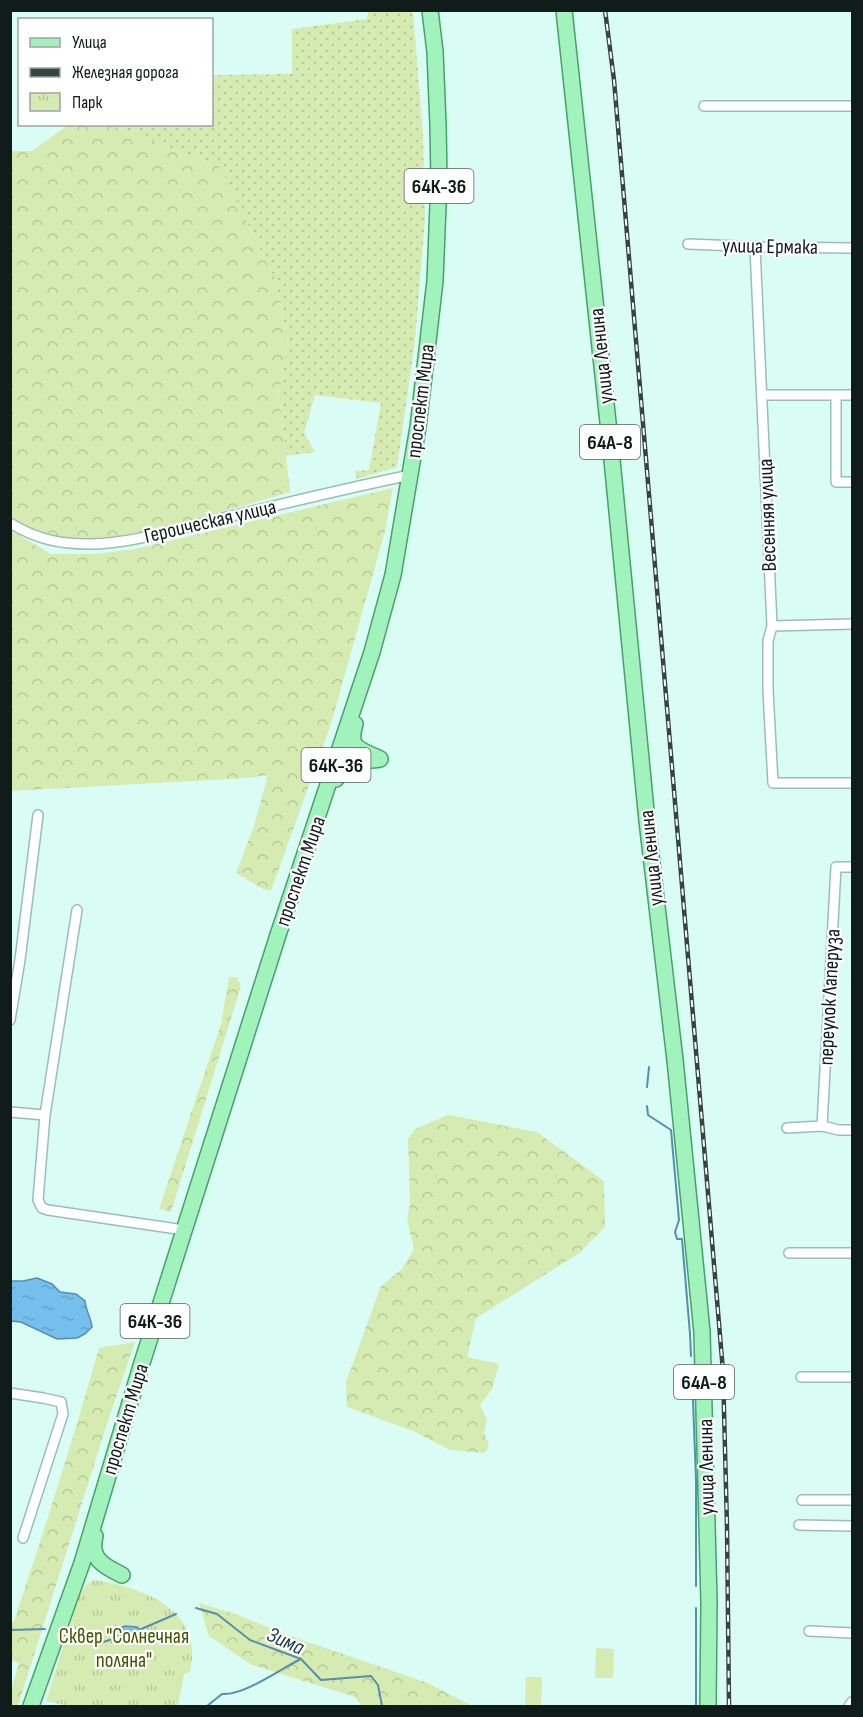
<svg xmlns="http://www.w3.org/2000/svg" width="863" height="1717" font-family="'Sofia Sans Condensed',sans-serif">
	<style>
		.grass { fill: url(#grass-dots) }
		.forest { fill: url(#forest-crowns) }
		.park { fill: url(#park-tufts) }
		.pitch { fill: #d6ebb1 }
		.water { fill: url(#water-ripples); stroke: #568eae; stroke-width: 1.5 }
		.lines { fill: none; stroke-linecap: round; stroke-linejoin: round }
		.stream { stroke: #568eae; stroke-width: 2 }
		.street-casing { stroke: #9cbdb6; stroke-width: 12 }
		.primary-casing { stroke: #46a269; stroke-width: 18 }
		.street { stroke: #fff; stroke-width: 9 }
		.primary { stroke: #a2f2be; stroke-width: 15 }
		.rail-casing { stroke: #344542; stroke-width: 4.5 }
		.rail { stroke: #fff; stroke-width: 2; stroke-dasharray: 7; stroke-linecap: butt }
		.labels { text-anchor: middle; stroke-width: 4.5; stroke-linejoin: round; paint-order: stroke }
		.shield { fill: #fff; stroke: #57605f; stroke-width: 1.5 }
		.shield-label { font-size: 20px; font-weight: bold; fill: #0f1c1a }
		.street-label { font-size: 21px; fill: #0f1c1a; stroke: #fff }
		.park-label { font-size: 21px; fill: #415500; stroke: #fff }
		.water-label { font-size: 22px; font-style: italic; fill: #18384c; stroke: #fff }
	</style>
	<defs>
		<pattern id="grass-dots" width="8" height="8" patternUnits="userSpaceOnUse" patternTransform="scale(1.5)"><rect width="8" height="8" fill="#d6ebb1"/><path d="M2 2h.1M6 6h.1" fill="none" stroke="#b6c998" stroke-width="1.8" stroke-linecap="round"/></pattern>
		<pattern id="forest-crowns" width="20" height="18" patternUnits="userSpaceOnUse" patternTransform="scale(1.5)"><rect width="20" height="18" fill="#d6ebb1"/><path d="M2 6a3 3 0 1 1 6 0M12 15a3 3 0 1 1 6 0" fill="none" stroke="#b6c998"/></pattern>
		<pattern id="park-tufts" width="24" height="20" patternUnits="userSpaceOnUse" patternTransform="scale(1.5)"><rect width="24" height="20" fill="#d6ebb1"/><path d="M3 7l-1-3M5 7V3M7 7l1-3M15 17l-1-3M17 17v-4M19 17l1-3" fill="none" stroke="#b6c998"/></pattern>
		<pattern id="water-ripples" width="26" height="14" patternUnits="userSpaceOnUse" patternTransform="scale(1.5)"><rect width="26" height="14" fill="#75bfed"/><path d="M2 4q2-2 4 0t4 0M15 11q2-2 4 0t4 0" fill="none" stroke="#64a4cb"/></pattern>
	</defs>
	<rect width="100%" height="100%" fill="#d9fcf5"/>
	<path class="grass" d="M 368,11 L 413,11 L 423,136 L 425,219 L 415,341 L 397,467 L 357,479 L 355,471 L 369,470 L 381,403 L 315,395 L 304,433 L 315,452 L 286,456 L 279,393 L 288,342 L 276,281 L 220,167 L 110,125 L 212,124 L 212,75 L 292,74 L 292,29 L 367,19 Z"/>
	<path class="forest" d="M 68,125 L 110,125 L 220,167 L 276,281 L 288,342 L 279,393 L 290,492 L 180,524 L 108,539 L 58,541 L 11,520 L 10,151 L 32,151 Z
		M 393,488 L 385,531 L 331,724 L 271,891 L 263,889 L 236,873 L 254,826 L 268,775 L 247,778 L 11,791 L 11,531 L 51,554 L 93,554 L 135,549 Z
		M 229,977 L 237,977 L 241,986 L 171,1212 L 159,1209 L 221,1024 Z
		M 448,1115 L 537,1132 L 604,1181 L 605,1227 L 578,1254 L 476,1318 L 467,1357 L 499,1364 L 492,1389 L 480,1405 L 487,1420 L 484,1432 L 489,1446 L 485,1453 L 450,1450 L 413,1431 L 347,1407 L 346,1382 L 381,1286 L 402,1269 L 414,1249 L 407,1219 L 410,1204 L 408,1139 L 415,1129 Z
		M 135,1342 L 106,1427 L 18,1706 L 11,1706 L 11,1691 L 19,1663 L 11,1660 L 11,1622 L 14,1621 C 44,1531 73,1440 99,1348 Z
		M 199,1603 L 235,1614 L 290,1636 L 428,1683 L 472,1706 L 362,1706 L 355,1697 L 252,1665 L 209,1636 Z"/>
	<path class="park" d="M 94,1580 C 144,1587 205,1611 190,1672 L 184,1674 L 178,1706 L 69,1706 L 46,1701 L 81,1591 L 86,1585 Z"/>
	<path class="pitch" d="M 596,1648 L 614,1649 L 613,1678 L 595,1678 Z
		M 526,1677 L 542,1677 L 541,1706 L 525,1706 Z"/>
	<path class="water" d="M 37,1278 L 52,1284 L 60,1292 L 76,1294 L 85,1301 C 86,1311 91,1318 92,1327 L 85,1334 L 77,1338 L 57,1339 L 21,1322 L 11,1321 L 11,1281 L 23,1281 Z
		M 125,1626 L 137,1627 L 141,1631 L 112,1642 C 114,1633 117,1629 125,1626 Z"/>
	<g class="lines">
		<path class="stream" d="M 647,1087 L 649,1067
			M 647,1106 L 648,1115 L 671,1130 L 679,1220 L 675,1232 L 677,1239 L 682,1239 L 690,1334 L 691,1356
			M 692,1374 L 696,1480 L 696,1586
			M 196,1608 L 217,1614 L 250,1640 L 301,1659 L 321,1680 L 371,1676 L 378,1685 L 382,1706
			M 10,1630 L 45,1629
			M 139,1630 L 176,1614
			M 76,1635 L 100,1643 L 113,1639
			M 207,1706 L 222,1694 C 243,1696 279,1670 299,1660
			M 696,1706 L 696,1608"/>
		<defs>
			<path id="street" d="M 704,106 L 852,106
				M 688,244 L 763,247 L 852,248
				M 755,247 L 772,626 L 768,641 L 768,690 L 773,783 L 852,783
				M 762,395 L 852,395
				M 836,395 L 836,482 L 852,482
				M 10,523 C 36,539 59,544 89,544 C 128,544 180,529 219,519 C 283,504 346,488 411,475
				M 772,626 L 852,624
				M 77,910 L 45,1115 L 38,1200 L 42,1208 L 48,1210 L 184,1230
				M 10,1020 L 20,960 L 38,815
				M 10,1112 L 45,1115
				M 822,1126 L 836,867 L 852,867
				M 787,1128 L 822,1126 L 839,1130 L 852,1130
				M 789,1253 L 852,1253
				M 801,1377 L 852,1377
				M 10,1393 L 43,1398 L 61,1402 L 63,1414 L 23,1538
				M 802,1500 L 852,1500
				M 799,1525 L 852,1526
				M 809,1631 L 852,1633
				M 849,1706 L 852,1702"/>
			<path id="primary" d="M 564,10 L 612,460 L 647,821 L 675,1060 L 702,1332 L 709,1602 L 708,1706
				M 355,724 C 347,750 361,749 380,759
				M 336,779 C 345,757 360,762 380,759
				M 95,1536 C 89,1559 104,1566 122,1575
				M 31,1706 L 82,1563 L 141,1366 L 278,935 L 372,652 L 393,575 L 418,427 L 435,281 L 439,180 L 438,125 L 435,52 L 430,10"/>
		</defs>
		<use href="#street" class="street-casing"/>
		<use href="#primary" class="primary-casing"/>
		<use href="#street" class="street"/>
		<use href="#primary" class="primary"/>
		<defs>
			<path id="rail" d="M 605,10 L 614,80 L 723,1371 L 727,1527 L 729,1706"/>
		</defs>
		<use href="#rail" class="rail-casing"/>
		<use href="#rail" class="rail"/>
	</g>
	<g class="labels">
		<g class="shield">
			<rect x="404.5" y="169" width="69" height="34" rx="4.5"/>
			<rect x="580" y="425" width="60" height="34" rx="4.5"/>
			<rect x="301.5" y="748" width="69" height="34" rx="4.5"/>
			<rect x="120.5" y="1304" width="69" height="34" rx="4.5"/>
			<rect x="674" y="1365" width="60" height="34" rx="4.5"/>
		</g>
		<g class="shield-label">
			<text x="439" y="193">64К-36</text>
			<text x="610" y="449">64А-8</text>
			<text x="336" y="772">64К-36</text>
			<text x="155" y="1328">64К-36</text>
			<text x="704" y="1389">64А-8</text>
		</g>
		<g class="street-label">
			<text transform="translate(770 246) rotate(1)" y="7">улица Ермака</text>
			<text transform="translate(601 356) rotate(-96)" y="7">улица Ленина</text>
			<text transform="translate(420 401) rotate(-83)" y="7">проспект Мира</text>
			<text transform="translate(767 515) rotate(-92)" y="7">Весенняя улица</text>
			<text transform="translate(210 521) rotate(-13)" y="7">Героическая улица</text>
			<text transform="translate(651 858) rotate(-96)" y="7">улица Ленина</text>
			<text transform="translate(300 871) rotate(-71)" y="7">проспект Мира</text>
			<text transform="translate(829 997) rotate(-87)" y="7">переулок Лаперуза</text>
			<text transform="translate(125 1419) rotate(-73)" y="7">проспект Мира</text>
			<text transform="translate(706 1467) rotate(-91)" y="7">улица Ленина</text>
		</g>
		<g class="park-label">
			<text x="124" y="1643">Сквер "Солнечная<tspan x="124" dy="24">поляна"</tspan></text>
		</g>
		<g class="water-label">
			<text transform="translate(286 1640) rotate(24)" y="8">Зима</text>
		</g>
	</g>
	<rect width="863" height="1717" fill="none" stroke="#0f1c1a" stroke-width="24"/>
	<rect x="18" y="18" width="195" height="108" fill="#ffffff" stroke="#9fa4a3" stroke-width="1.5"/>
	<rect x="30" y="38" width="30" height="9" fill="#a2f2be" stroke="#9fa4a3" stroke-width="1.5"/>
	<text x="72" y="48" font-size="18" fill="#0f1c1a">Улица</text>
	<rect x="30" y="68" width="30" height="9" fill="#344542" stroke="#9fa4a3" stroke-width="1.5"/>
	<text x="72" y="78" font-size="18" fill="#0f1c1a">Железная дорога</text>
	<rect x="30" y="93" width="30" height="18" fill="url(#park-tufts)" stroke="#9fa4a3" stroke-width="1.5"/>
	<text x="72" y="108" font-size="18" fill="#0f1c1a">Парк</text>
</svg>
